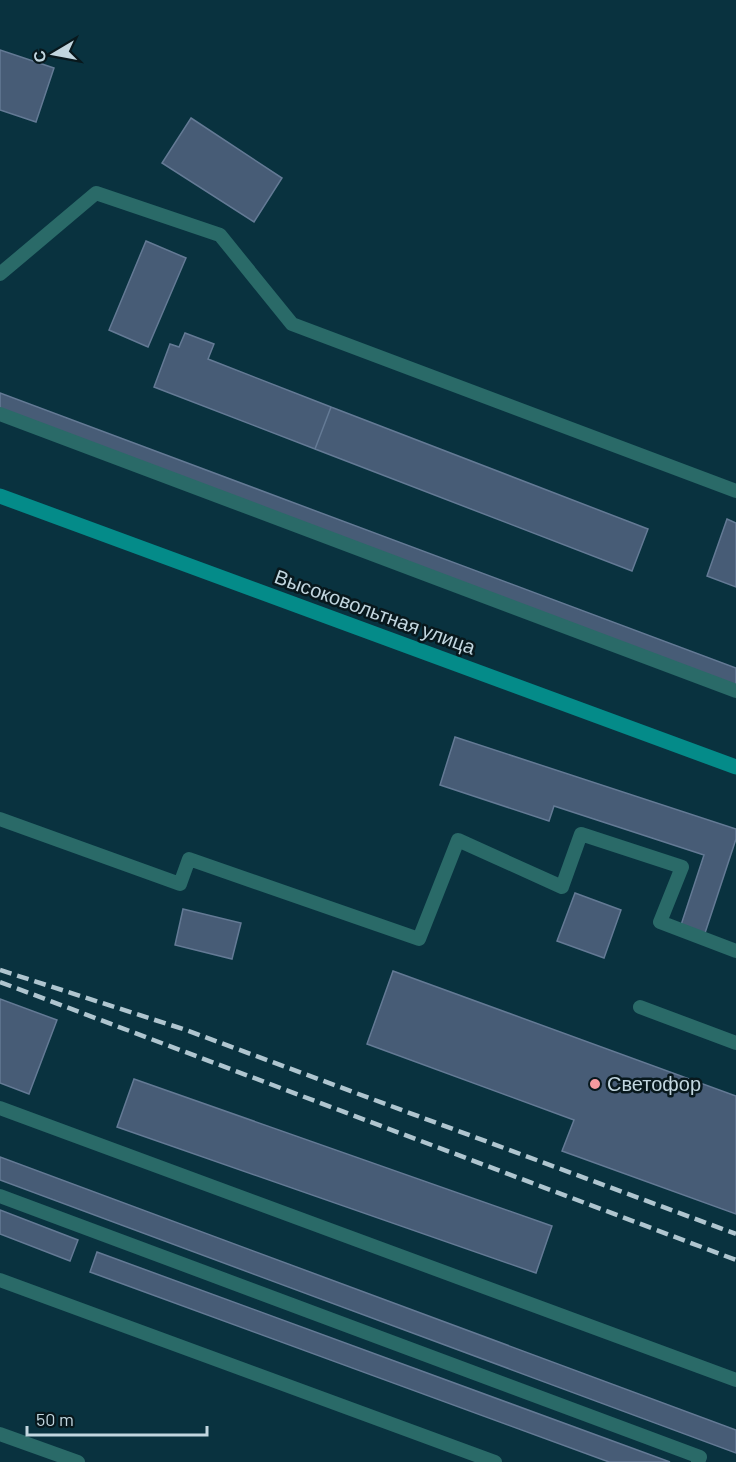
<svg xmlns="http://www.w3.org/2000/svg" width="736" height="1462" font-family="Barlow,sans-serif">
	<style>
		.building { fill: #475c76; stroke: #647a95; stroke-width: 1.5 }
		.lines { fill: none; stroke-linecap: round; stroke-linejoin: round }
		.lane { stroke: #2a6a68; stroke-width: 14 }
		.secondary { stroke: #048b89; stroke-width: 15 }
		.rail { stroke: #afc5cf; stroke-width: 4.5; stroke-dasharray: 12 6; stroke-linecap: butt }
		.poi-dot { fill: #f49aa0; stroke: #08181d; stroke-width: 2 }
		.labels { text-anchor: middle; stroke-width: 5; stroke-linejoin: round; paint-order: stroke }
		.street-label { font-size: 20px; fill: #c2d6df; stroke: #08181d }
		.poi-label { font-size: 20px; fill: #c2d6df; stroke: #08181d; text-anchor: start }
	</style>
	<rect width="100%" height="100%" fill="#09323f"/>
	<path class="building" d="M 0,50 L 54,68 L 36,122 L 0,110 Z
		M 191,118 L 282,178 L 254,222 L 162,163 Z
		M 146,241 L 186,258 L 148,347 L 109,330 Z
		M 185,333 L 214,344 L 208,359 L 331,407 L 315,449 L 154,387 L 170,344 L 179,347 Z
		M 0,393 L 736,668 L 736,693 L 0,418 Z
		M 331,407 L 648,529 L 632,571 L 315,449 Z
		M 727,519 L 736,523 L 736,587 L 707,576 Z
		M 455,737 L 736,829 L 736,839 L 705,933 L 681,925 L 704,855 L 554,806 L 549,821 L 440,785 Z
		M 575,893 L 621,910 L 604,958 L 557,941 Z
		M 183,909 L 241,923 L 232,959 L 175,945 Z
		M 393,971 L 736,1096 L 736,1214 L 562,1151 L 574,1120 L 367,1044 Z
		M 0,999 L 57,1020 L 29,1094 L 0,1083 Z
		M 134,1079 L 552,1226 L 536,1273 L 117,1127 Z
		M 0,1157 L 736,1430 L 736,1453 L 0,1180 Z
		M 0,1210 L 78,1240 L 70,1261 L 0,1234 Z
		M 97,1252 L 670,1462 L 609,1462 L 90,1272 Z"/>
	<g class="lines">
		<path class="lane" d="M 0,274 L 96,193 L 220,235 L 292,324 L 736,491
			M 0,414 L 736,691
			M 0,819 L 180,884 L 189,859 L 419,939 L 458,840 L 562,887 L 581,834 L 682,867 L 660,922 L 736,951
			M 640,1007 L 736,1043
			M 0,1108 L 736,1380
			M 0,1196 L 700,1457 L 698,1462
			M 0,1280 L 495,1462
			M 0,1434 L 78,1462"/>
		<path class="secondary" d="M 0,496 L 736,767"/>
		<path class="rail" d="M 0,970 L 186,1030 L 736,1234
			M 0,982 L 736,1260"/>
	</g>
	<circle class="poi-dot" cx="595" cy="1084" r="6"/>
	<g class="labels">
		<g class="street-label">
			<text transform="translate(375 612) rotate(20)" y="7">Высоковольтная улица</text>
		</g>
		<g class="poi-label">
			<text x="607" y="1091">Светофор</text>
		</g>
	</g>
	<g transform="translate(54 54) rotate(260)" stroke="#08181d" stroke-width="4.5" paint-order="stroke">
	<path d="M0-4.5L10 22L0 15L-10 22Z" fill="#c2d6df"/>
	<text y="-9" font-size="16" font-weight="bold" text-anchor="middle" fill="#c2d6df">С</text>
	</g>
	<path d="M27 1426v9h180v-9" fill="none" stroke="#c2d6df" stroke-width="3"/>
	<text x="36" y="1426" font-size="18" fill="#c2d6df" stroke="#08181d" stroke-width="4.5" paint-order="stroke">50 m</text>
</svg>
